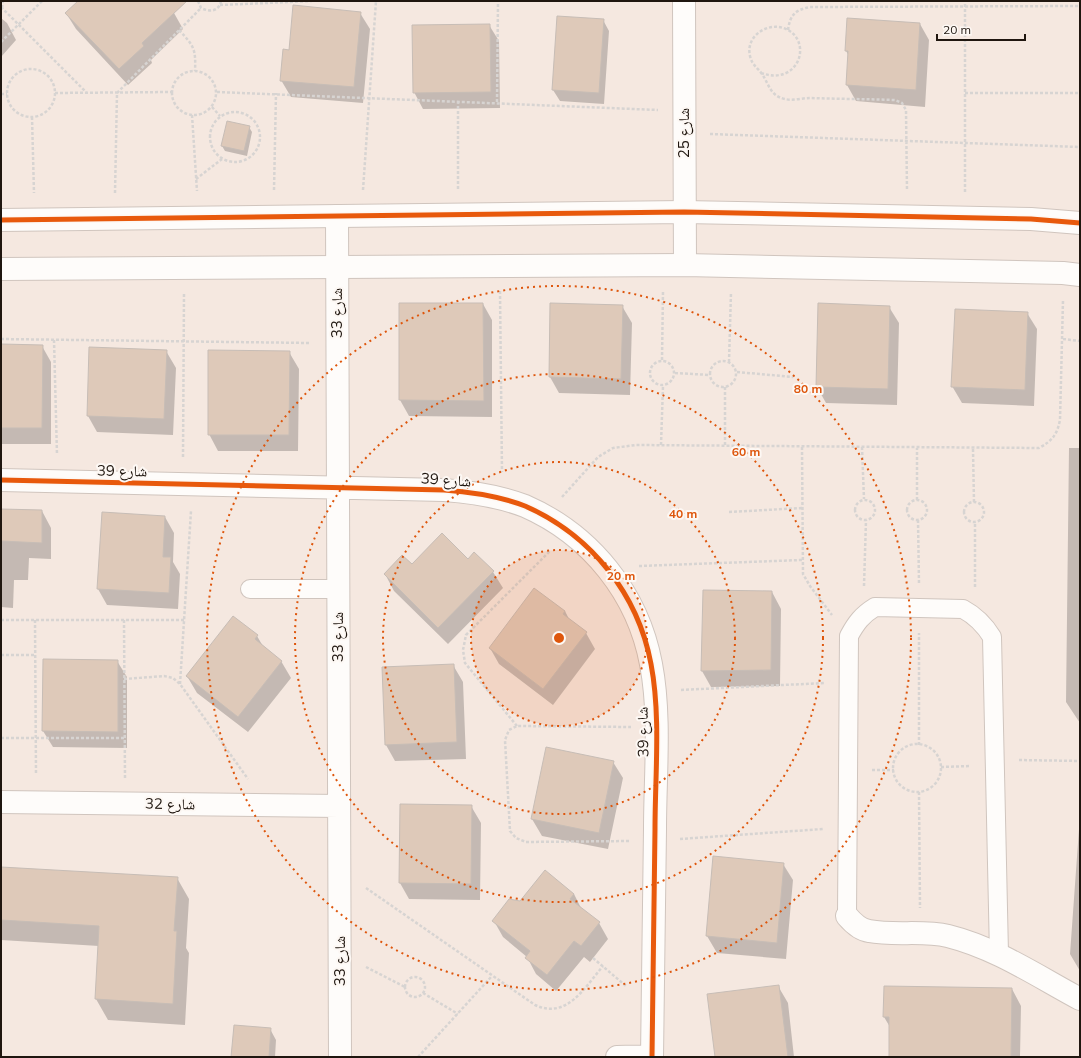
<svg xmlns="http://www.w3.org/2000/svg" width="1081" height="1058" font-family="Mulish,'Noto Naskh Arabic',sans-serif">
	<style>
		.shadow { fill: #0003 }
		.building { fill: #dec9b9; stroke: #c7bdb6 }
		.lines { fill: none; stroke-linecap: round; stroke-linejoin: round }
		.lane-casing { stroke: #d0c5be; stroke-width: 20 }
		.street-casing { stroke: #d0c5be; stroke-width: 24 }
		.secondary-casing { stroke: #d0c5be; stroke-width: 24 }
		.path { stroke: #d7d4d2; stroke-width: 2.5; stroke-dasharray: 3 2; stroke-linecap: butt }
		.lane { stroke: #fefcfa; stroke-width: 18 }
		.street { stroke: #fefcfa; stroke-width: 22 }
		.secondary { stroke: #fefcfa; stroke-width: 22 }
		.cycleway-casing { stroke: #fdf8f4; stroke-width: 8 }
		.cycleway { stroke: #e8590c; stroke-width: 5 }
		.ring { fill: none; stroke: #de560c; stroke-width: 2; stroke-dasharray: 2 4 }
		.labels { text-anchor: middle; stroke-width: 4; stroke-linejoin: round; paint-order: stroke }
		.street-label { font-size: 15px; fill: #1f160f; stroke: #fdf8f4 }
		.centre { fill: #de560c; stroke: #fdf8f4; stroke-width: 2 }
		.ring-label { font-size: 12px; text-anchor: middle; font-weight: bold; fill: #de560c; stroke: #fdf8f4; stroke-width: 4; stroke-linejoin: round; paint-order: stroke }
	</style>
	<rect width="100%" height="100%" fill="#f5e8e0"/>
	<path class="shadow" d="M 79,1 L 163,1 L 174,13 L 183,29 L 151,60 L 152,63 L 128,85 L 76,29 L 66,13 Z
		M 360,13 L 370,29 L 363,103 L 291,97 L 281,80 L 290,51 Z
		M 1,18 L 7,23 L 16,40 L 1,57 Z
		M 603,20 L 609,31 L 604,104 L 560,101 L 553,90 Z
		M 920,24 L 929,40 L 925,107 L 856,101 L 847,85 L 849,56 L 846,51 Z
		M 489,25 L 499,41 L 500,108 L 423,109 L 414,92 Z
		M 249,127 L 252,132 L 247,156 L 225,151 L 222,146 Z
		M 483,304 L 492,320 L 492,417 L 409,416 L 400,400 Z
		M 622,306 L 632,323 L 630,395 L 559,393 L 550,377 Z
		M 889,307 L 899,323 L 897,405 L 826,403 L 817,387 Z
		M 1027,313 L 1037,329 L 1034,406 L 962,403 L 952,386 Z
		M 1,345 L 42,346 L 51,362 L 51,444 L 1,444 Z
		M 166,351 L 176,368 L 173,435 L 97,432 L 88,416 Z
		M 289,352 L 299,369 L 298,451 L 218,451 L 209,434 Z
		M 1069,448 L 1080,448 L 1080,723 L 1066,702 Z
		M 1,510 L 42,511 L 51,528 L 51,559 L 29,558 L 28,580 L 14,580 L 13,608 L 1,607 Z
		M 165,517 L 174,533 L 173,562 L 180,574 L 178,609 L 107,605 L 98,589 Z
		M 474,554 L 493,572 L 503,588 L 448,644 L 394,591 L 385,574 L 412,565 L 468,560 Z
		M 772,592 L 781,609 L 780,686 L 711,687 L 702,671 Z
		M 565,611 L 570,621 L 586,633 L 595,649 L 553,705 L 499,664 L 490,648 Z
		M 257,636 L 264,648 L 281,661 L 291,678 L 248,732 L 197,693 L 187,676 Z
		M 117,661 L 127,677 L 127,748 L 53,747 L 43,731 Z
		M 453,665 L 463,682 L 466,759 L 395,761 L 386,745 Z
		M 613,762 L 623,778 L 608,849 L 542,836 L 532,819 Z
		M 471,806 L 481,823 L 480,900 L 409,899 L 400,883 Z
		M 1079,829 L 1080,829 L 1080,971 L 1070,954 Z
		M 714,857 L 783,864 L 793,880 L 786,959 L 717,953 L 707,936 Z
		M 1,868 L 177,878 L 189,899 L 186,948 L 189,953 L 185,1025 L 108,1020 L 96,999 L 99,946 L 1,940 Z
		M 574,894 L 582,910 L 599,923 L 608,939 L 590,962 L 584,957 L 556,991 L 536,974 L 527,957 L 503,937 L 494,921 L 521,902 Z
		M 778,986 L 788,1003 L 794,1057 L 716,1057 Z
		M 1012,989 L 1021,1006 L 1020,1057 L 890,1057 L 890,1027 L 884,1017 Z
		M 270,1029 L 276,1040 L 275,1057 L 232,1057 Z"/>
	<path class="building" d="M 78,1 L 187,1 L 142,43 L 144,46 L 119,69 L 65,13 Z
		M 293,5 L 361,12 L 354,87 L 280,81 L 283,49 L 289,50 Z
		M 557,16 L 604,19 L 599,93 L 552,90 Z
		M 847,18 L 920,23 L 916,90 L 846,85 L 848,51 L 845,51 Z
		M 490,24 L 491,92 L 413,93 L 412,25 Z
		M 227,121 L 250,126 L 244,151 L 221,146 Z
		M 399,303 L 483,303 L 484,401 L 399,400 Z
		M 550,303 L 623,305 L 621,379 L 549,377 Z
		M 818,303 L 890,306 L 888,389 L 816,387 Z
		M 955,309 L 1028,312 L 1025,390 L 951,387 Z
		M 1,344 L 43,345 L 42,428 L 1,428 Z
		M 89,347 L 167,350 L 164,419 L 87,416 Z
		M 208,350 L 290,351 L 289,435 L 208,435 Z
		M 1,509 L 42,510 L 42,543 L 1,541 Z
		M 102,512 L 165,516 L 163,557 L 171,557 L 169,593 L 97,589 Z
		M 442,533 L 468,559 L 474,552 L 494,571 L 438,628 L 384,574 L 402,555 L 412,564 Z
		M 534,588 L 565,611 L 563,614 L 587,632 L 543,689 L 489,648 Z
		M 703,590 L 772,591 L 771,670 L 701,671 Z
		M 233,616 L 258,635 L 255,639 L 282,661 L 238,717 L 186,676 Z
		M 43,659 L 118,660 L 118,732 L 42,731 Z
		M 454,664 L 457,742 L 385,745 L 382,667 Z
		M 546,747 L 614,761 L 599,833 L 531,819 Z
		M 400,804 L 472,805 L 471,884 L 399,883 Z
		M 713,856 L 784,863 L 777,943 L 706,936 Z
		M 1,867 L 178,877 L 174,931 L 177,931 L 173,1004 L 95,999 L 99,926 L 1,920 Z
		M 545,870 L 574,894 L 570,899 L 600,922 L 581,946 L 574,941 L 547,975 L 525,958 L 530,951 L 492,921 L 509,899 L 520,901 Z
		M 779,985 L 788,1057 L 715,1057 L 707,994 Z
		M 884,986 L 1012,988 L 1011,1057 L 889,1057 L 889,1017 L 883,1017 Z
		M 234,1025 L 271,1028 L 269,1057 L 231,1057 Z"/>
	<g class="lines">
		<defs>
			<path id="lane" d="M 250,589 L 338,589
				M 847,916 L 849,636 C 856,623 862,615 875,607 L 963,609 C 976,616 984,624 992,637 L 999,954"/>
			<path id="street" d="M 684,1 L 685,265
				M 337,216 L 340,1057
				M 1,480 L 444,490 C 472,492 499,496 525,506 C 591,535 638,594 651,664 C 661,716 655,776 655,829 C 654,905 653,981 652,1057
				M 1,802 L 339,806
				M 847,916 C 853,923 860,930 869,931 C 895,936 923,930 948,936 C 996,948 1037,976 1080,999
				M 617,1057 L 652,1056"/>
			<path id="secondary" d="M 1,220 L 684,212 L 1031,219 L 1080,223
				M 1,269 L 685,265 L 1063,273 L 1080,275"/>
		</defs>
		<use href="#lane" class="lane-casing"/>
		<use href="#street" class="street-casing"/>
		<use href="#secondary" class="secondary-casing"/>
		<path class="path" d="M 198,1 L 201,8 C 209,12 219,12 221,1
			M 220,5 L 312,1
			M 1,7 L 87,93
			M 2,8 L 3,1
			M 179,30 C 194,46 196,49 195,71
			M 788,30 C 790,15 795,10 810,7 L 1080,6
			M 1,42 L 42,1
			M7 93a24 24 0 1 1 48 0a24 24 0 1 1-48 0Z
			M172 93a22 22 0 1 1 44 0a22 22 0 1 1-44 0Z
			M 761,73 C 799,86 812,43 788,30 C 770,20 745,35 750,56 C 752,65 757,67 762,74 C 769,84 770,96 785,99 C 792,101 802,98 810,98 C 838,99 866,99 895,100 L 902,103 L 906,110 L 907,191
			M 217,92 L 658,110
			M 55,93 L 172,92
			M 965,93 L 1080,93
			M 1,94 L 7,94
			M 497,102 L 498,1
			M 212,107 L 220,116
			M210 137a25 25 0 1 1 50 0a25 25 0 1 1-50 0Z
			M 192,115 L 197,191
			M 32,117 L 34,193
			M 710,134 L 1080,147
			M 196,179 L 222,159
			M 458,189 L 458,101
			M 274,190 L 276,93
			M 363,190 L 376,1
			M 965,192 L 965,1
			M 115,193 L 117,93 L 201,8
			M 500,291 L 502,472
			M 1,339 L 310,343
			M 1063,339 L 1080,341
			M 54,340 L 57,455
			M 662,360 L 663,291
			M650 373a12 12 0 1 1 24 0a12 12 0 1 1-24 0Z
			M710 374a13 13 0 1 1 26 0a13 13 0 1 1-26 0Z
			M 729,362 L 731,292
			M 737,372 L 793,377
			M 675,373 L 710,375
			M 725,387 L 725,446
			M 661,445 L 663,386
			M 802,447 L 803,574 L 810,586 L 832,615
			M 862,447 L 864,499
			M 973,449 L 974,502
			M 183,457 L 184,294
			M 562,497 L 598,457 L 613,448 L 636,445 L 1039,448 C 1052,441 1057,435 1060,420 L 1063,300
			M855 510a10 10 0 1 1 20 0a10 10 0 1 1-20 0Z
			M 917,500 L 917,448
			M907 510a10 10 0 1 1 20 0a10 10 0 1 1-20 0Z
			M964 512a10 10 0 1 1 20 0a10 10 0 1 1-20 0Z
			M 729,512 L 802,508
			M 918,520 L 919,584
			M 639,566 L 802,560
			M 864,586 L 866,520
			M 975,587 L 975,522
			M 1,620 L 184,620
			M 35,620 L 36,775
			M 124,620 L 125,778
			M 1,655 L 35,655
			M 124,679 L 164,676 L 173,678 L 180,684 L 248,779
			M 180,684 L 191,511
			M 681,690 L 824,683
			M 517,726 L 465,663 L 463,650 L 466,635 L 550,551
			M 1,738 L 125,738
			M893 768a24 24 0 1 1 48 0a24 24 0 1 1-48 0Z
			M 919,745 L 919,633
			M 1019,760 L 1080,761
			M 941,767 L 971,766
			M 872,770 L 894,770
			M 919,792 L 920,908
			M 680,839 L 823,829
			M 629,841 L 526,842 L 516,838 L 510,831 L 505,740 L 509,730 L 517,726 L 631,727
			M 366,888 L 535,1005 C 567,1020 585,987 603,966
			M 593,958 L 626,986
			M 366,967 L 405,987
			M405 987a10 10 0 1 1 20 0a10 10 0 1 1-20 0Z
			M 423,993 L 458,1014
			M 418,1057 L 492,976"/>
		<use href="#lane" class="lane"/>
		<use href="#street" class="street"/>
		<use href="#secondary" class="secondary"/>
		<defs>
			<path id="cycleway" d="M 1,220 L 684,212 L 1031,219 L 1080,223
				M 1,480 L 444,490 C 472,492 499,496 525,506 C 591,535 638,594 651,664 C 661,716 655,776 655,829 C 654,905 653,981 652,1057"/>
		</defs>
		<use href="#cycleway" class="cycleway-casing"/>
		<use href="#cycleway" class="cycleway"/>
	</g>
	<circle cx="559" cy="638" r="88" fill="#de560c" fill-opacity=".12"/>
	<g class="ring">
		<circle cx="559" cy="638" r="88"/>
		<circle cx="559" cy="638" r="176"/>
		<circle cx="559" cy="638" r="264"/>
		<circle cx="559" cy="638" r="352"/>
	</g>
	<g class="labels">
		<g class="street-label">
			<text transform="translate(684 133) rotate(-90)" y="5">شارع 25</text>
			<text transform="translate(337 313) rotate(-90)" y="5">شارع 33</text>
			<text transform="translate(122 471) rotate(1)" y="5">شارع 39</text>
			<text transform="translate(446 480) rotate(4)" y="5">شارع 39</text>
			<text transform="translate(338 637) rotate(-90)" y="5">شارع 33</text>
			<text transform="translate(643 732) rotate(-91)" y="5">شارع 39</text>
			<text transform="translate(170 804) rotate(1)" y="5">شارع 32</text>
			<text transform="translate(340 961) rotate(-90)" y="5">شارع 33</text>
		</g>
	</g>
	<circle cx="559" cy="638" r="6" class="centre"/>
	<g class="ring-label">
		<text x="808" y="393">80 m</text>
		<text x="746" y="456">60 m</text>
		<text x="683" y="518">40 m</text>
		<text x="621" y="580">20 m</text>
	</g>
	<rect width="1081" height="1058" fill="none" stroke="#1f160f" stroke-width="4"/>
	<path d="M937 34v6h88v-6" fill="none" stroke="#1f160f" stroke-width="2"/>
	<text x="943" y="34" font-size="12" fill="#1f160f" stroke="#fdf8f4" stroke-width="3" paint-order="stroke">20 m</text>
</svg>
